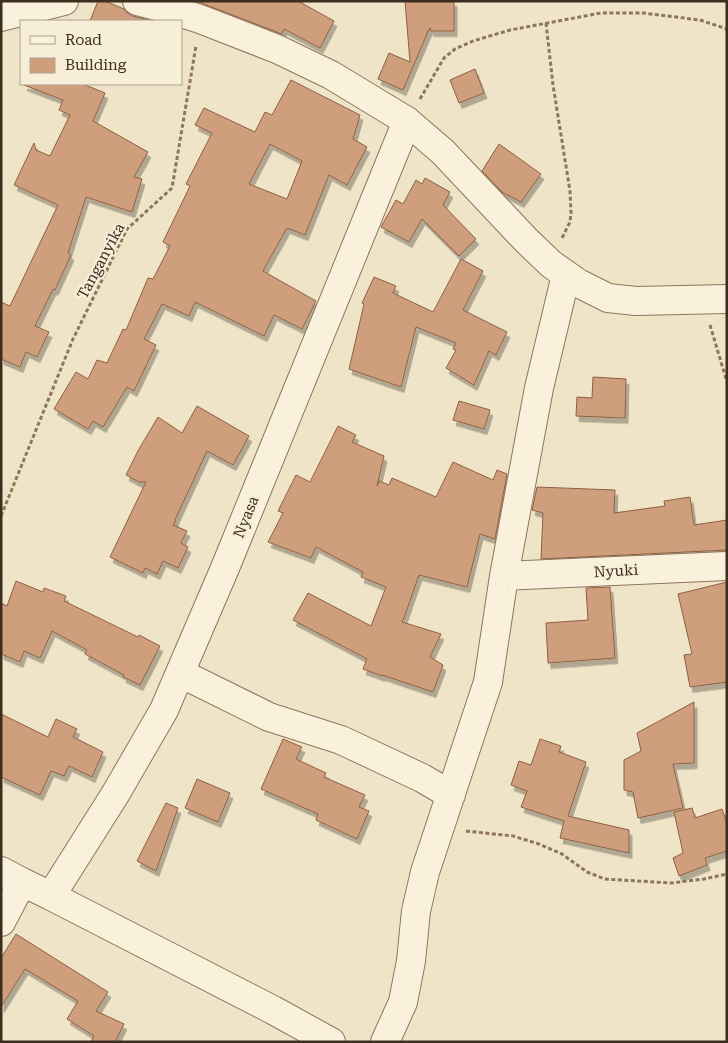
<svg xmlns="http://www.w3.org/2000/svg" width="728" height="1043" font-family="'Roboto Serif',serif">
	<style>
		.building { fill: #cf9f7d; stroke: #8d5f41; fill-rule: evenodd; filter: url(#shadow) }
		.lines { fill: none; stroke-linecap: round; stroke-linejoin: round }
		.minor-casing { stroke: #8d765c; stroke-width: 30 }
		.path { stroke: #8d765c; stroke-width: 3; stroke-dasharray: 4 2.5; stroke-linecap: butt }
		.minor { stroke: #faf1dc; stroke-width: 28 }
		.labels { text-anchor: middle; stroke-width: 4.5; stroke-linejoin: round; paint-order: stroke }
		.street-label { font-size: 15px; fill: #3d2e20; stroke: #f7eed8 }
	</style>
	<defs>
		<filter id="shadow"><feDropShadow dx="3" dy="5.5" stdDeviation="0" flood-color="#0004"/></filter>
	</defs>
	<rect width="100%" height="100%" fill="#f0e4c8"/>
	<path class="building" d="M 98,1 L 105,1 L 124,9 L 126,12 L 133,16 L 152,21 L 90,21 Z
		M 196,1 L 298,1 L 334,21 L 320,48 L 284,29 L 282,34 Z
		M 405,1 L 454,1 L 454,31 L 431,31 L 430,28 L 428,32 L 427,32 L 427,34 L 403,90 L 378,79 L 389,53 L 410,62 Z
		M 475,69 L 484,93 L 459,103 L 450,80 Z
		M 291,80 L 360,115 L 353,139 L 367,147 L 347,185 L 329,175 L 305,235 L 287,228 L 263,271 L 316,301 L 302,329 L 274,315 L 264,336 L 195,302 L 189,316 L 162,304 L 144,339 L 156,345 L 134,391 L 127,387 L 103,427 L 93,421 L 88,429 L 54,409 L 76,372 L 88,379 L 97,360 L 107,363 L 123,329 L 126,330 L 148,278 L 153,279 L 170,246 L 163,242 L 190,186 L 186,184 L 212,133 L 195,125 L 204,108 L 255,132 L 265,112 L 272,115 ZM 270,144 L 302,161 L 287,199 L 249,184 Z
		M 24,84 L 83,84 L 105,93 L 93,121 L 148,152 L 134,177 L 142,179 L 132,212 L 86,197 L 68,253 L 71,255 L 55,290 L 53,289 L 35,326 L 49,332 L 37,357 L 26,352 L 20,367 L 1,359 L 1,302 L 10,306 L 58,205 L 14,185 L 34,143 L 36,150 L 50,156 L 70,115 L 59,110 L 63,100 L 24,85 Z
		M 499,144 L 541,174 L 521,202 L 502,192 L 482,171 Z
		M 425,178 L 450,192 L 443,205 L 476,239 L 459,256 L 422,219 L 409,242 L 381,227 L 396,200 L 403,204 L 416,180 L 422,184 Z
		M 461,259 L 483,271 L 463,310 L 507,332 L 496,355 L 489,351 L 474,385 L 446,368 L 456,350 L 453,349 L 456,343 L 416,327 L 401,387 L 349,369 L 364,304 L 362,303 L 374,277 L 396,286 L 393,293 L 433,312 Z
		M 593,377 L 626,379 L 625,418 L 576,416 L 577,397 L 592,398 Z
		M 459,401 L 490,410 L 484,429 L 453,420 Z
		M 197,406 L 249,436 L 233,465 L 207,451 L 175,520 L 176,520 L 173,525 L 187,531 L 181,543 L 188,547 L 178,568 L 163,561 L 157,574 L 145,568 L 143,573 L 110,557 L 146,482 L 139,482 L 126,475 L 139,449 L 158,417 L 182,433 Z
		M 338,426 L 356,435 L 352,442 L 384,456 L 377,486 L 379,481 L 389,485 L 392,478 L 436,497 L 453,462 L 493,480 L 497,470 L 507,474 L 495,539 L 480,534 L 467,587 L 419,575 L 404,618 L 402,622 L 441,634 L 430,657 L 443,665 L 433,692 L 382,675 L 382,676 L 363,669 L 367,659 L 293,620 L 308,593 L 371,626 L 386,587 L 361,577 L 363,572 L 316,547 L 311,558 L 268,542 L 283,513 L 278,511 L 296,475 L 310,482 Z
		M 537,487 L 615,490 L 614,513 L 665,506 L 664,501 L 690,497 L 694,525 L 727,520 L 727,550 L 541,559 L 543,513 L 532,510 Z
		M 16,581 L 43,592 L 44,588 L 66,596 L 64,601 L 138,637 L 139,635 L 160,646 L 140,685 L 123,677 L 124,675 L 85,654 L 87,650 L 52,631 L 40,658 L 24,651 L 20,662 L 1,654 L 1,603 L 7,606 Z
		M 727,582 L 727,682 L 690,687 L 684,655 L 692,654 L 678,594 Z
		M 610,587 L 615,658 L 548,663 L 546,623 L 588,620 L 586,588 Z
		M 694,702 L 694,763 L 673,764 L 683,808 L 638,818 L 633,792 L 624,790 L 624,760 L 641,751 L 637,733 Z
		M 1,714 L 48,737 L 56,719 L 77,729 L 73,737 L 103,752 L 92,777 L 69,766 L 64,776 L 51,771 L 40,795 L 1,777 Z
		M 283,739 L 302,747 L 296,759 L 326,773 L 324,777 L 365,795 L 359,807 L 369,811 L 357,839 L 316,820 L 318,814 L 261,789 Z
		M 540,739 L 561,746 L 559,752 L 586,762 L 568,816 L 629,830 L 629,853 L 560,838 L 564,821 L 521,807 L 527,791 L 511,785 L 519,761 L 531,765 Z
		M 197,779 L 230,793 L 218,822 L 185,808 Z
		M 166,803 L 178,808 L 156,871 L 137,861 Z
		M 692,808 L 695,818 L 722,809 L 727,824 L 727,851 L 705,858 L 707,865 L 679,876 L 673,858 L 683,853 L 674,812 Z
		M 16,934 L 108,992 L 96,1011 L 124,1024 L 115,1042 L 91,1042 L 94,1036 L 67,1019 L 78,1001 L 25,969 L 1,1007 L 1,958 Z"/>
	<g class="lines">
		<defs>
			<path id="minor" d="M 137,1 L 168,9 L 200,19 L 277,49 L 331,75 L 407,121 L 443,152 L 526,240 L 551,264 L 578,283 L 608,298 L 636,301 L 727,299
				M 1,17 L 64,1
				M 504,576 L 727,566
				M 180,673 L 269,717 L 341,740 L 422,778 L 451,795
				M 1,871 L 22,882 L 51,896 L 273,1010 L 331,1042
				M 51,896 L 116,793 L 164,710 L 225,568 L 407,121
				M 1,922 L 22,882
				M 385,1042 L 403,1002 L 411,961 L 416,911 L 425,872 L 488,682 L 504,576 L 539,388 L 566,275"/>
		</defs>
		<use href="#minor" class="minor-casing"/>
		<path class="path" d="M 546,23 L 553,85 L 570,191 L 571,213 L 570,222 L 562,238
			M 420,99 L 444,58 L 455,49 L 473,41 L 510,30 L 601,13 L 643,13 L 700,20 L 727,29
			M 710,325 L 727,382
			M 1,516 L 73,339 L 127,229 L 172,188 L 196,46
			M 466,831 L 513,836 L 539,844 L 562,854 L 587,872 L 605,879 L 671,883 L 704,879 L 727,874"/>
		<use href="#minor" class="minor"/>
	</g>
	<g class="labels">
		<g class="street-label">
			<text transform="translate(101 261) rotate(-62)" y="5">Tanganyika</text>
			<text transform="translate(246 517) rotate(-68)" y="5">Nyasa</text>
			<text transform="translate(616 571) rotate(-3)" y="5">Nyuki</text>
		</g>
	</g>
	<rect width="728" height="1043" fill="none" stroke="#3d2e20" stroke-width="5"/>
	<rect x="20" y="20" width="162" height="65" fill="#f7eed8" stroke="#ada18e"/>
	<rect x="30" y="36" width="25" height="8" fill="#faf1dc" stroke="#ada18e"/>
	<text x="65" y="45" font-size="15" fill="#3d2e20">Road</text>
	<rect x="30" y="58" width="25" height="15" fill="#cf9f7d" stroke="#ada18e"/>
	<text x="65" y="70" font-size="15" fill="#3d2e20">Building</text>
</svg>
